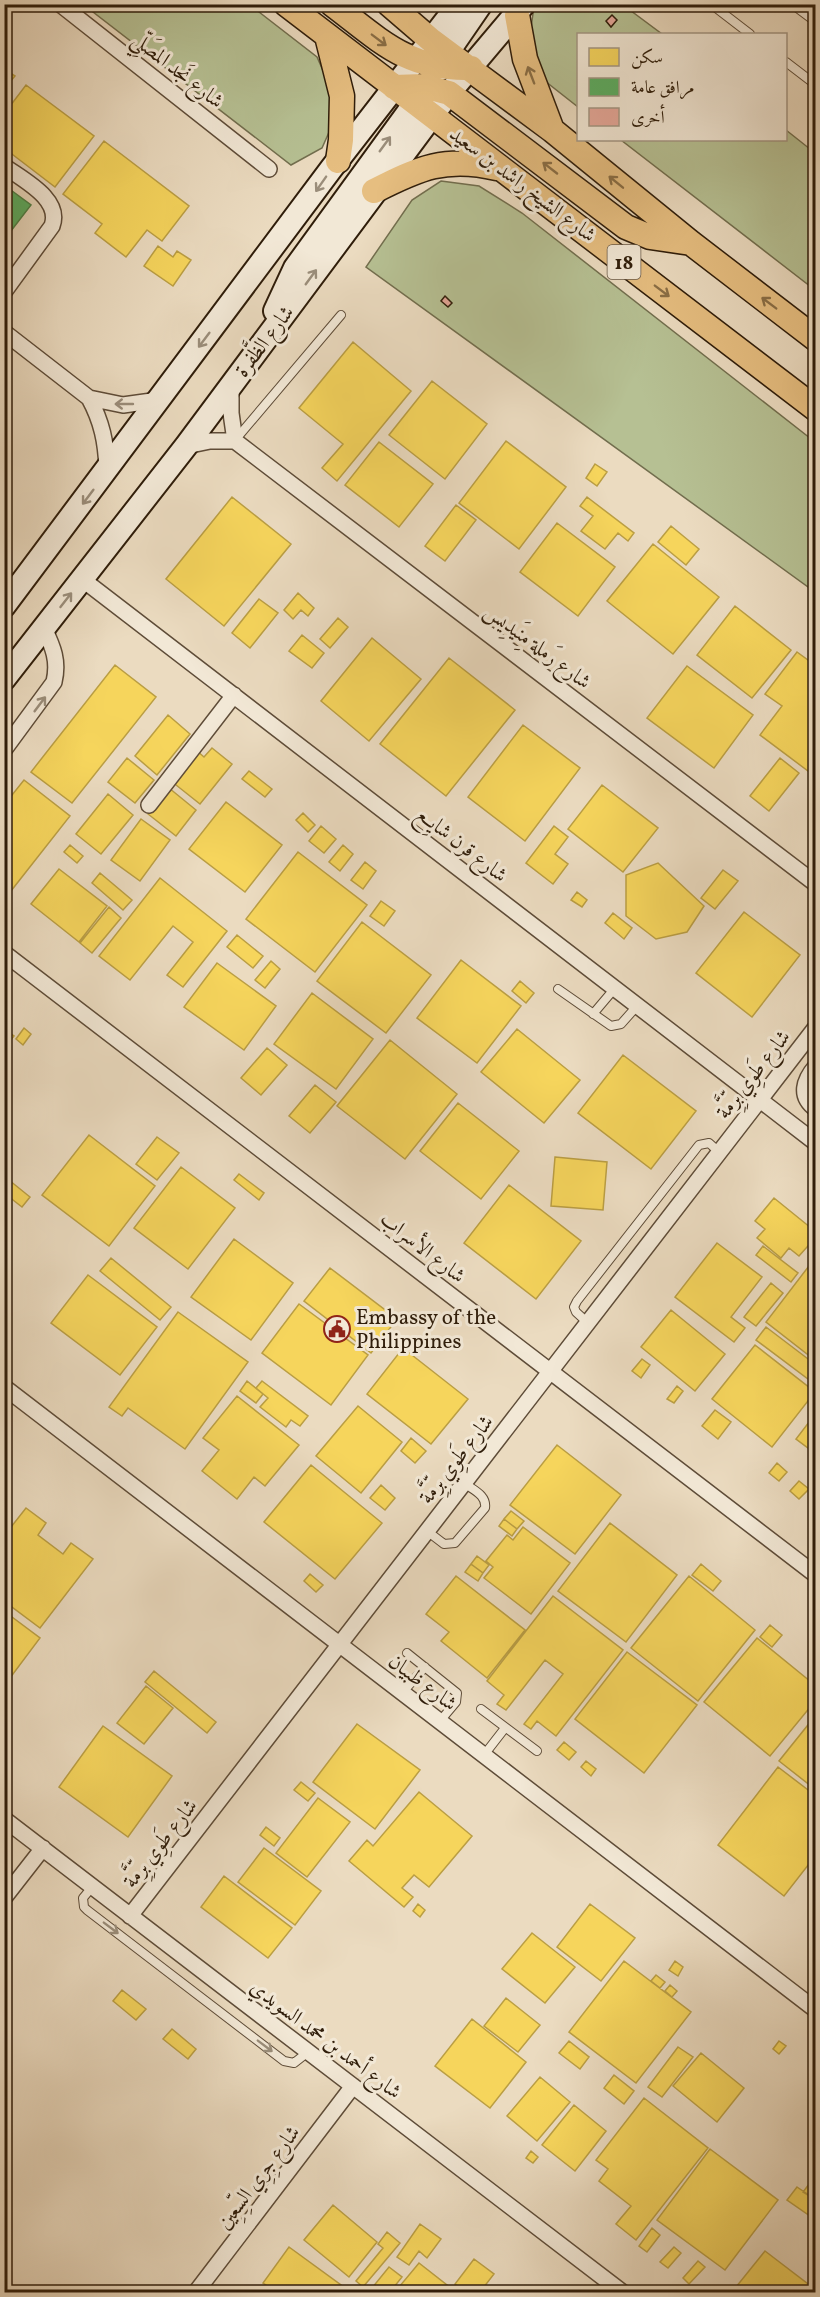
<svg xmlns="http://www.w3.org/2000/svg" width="820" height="2297" font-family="Vollkorn,Amiri,serif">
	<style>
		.green { fill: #b6c093; stroke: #726e4e; stroke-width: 1.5 }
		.homes { fill: #f6d55c; stroke: #ba9e43; stroke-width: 1.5 }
		.public { fill: #5aae61; stroke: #4d8247; stroke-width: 1.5 }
		.building { fill: #e5a799; stroke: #2f1d0a; stroke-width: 1.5 }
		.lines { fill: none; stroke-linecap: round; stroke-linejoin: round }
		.service-casing { stroke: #5e4c38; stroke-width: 10 }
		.minor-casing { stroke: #5e4c38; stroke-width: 18 }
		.secondary-casing { stroke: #2f1d0a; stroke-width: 26 }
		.primary-casing { stroke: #2f1d0a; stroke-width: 27 }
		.service { stroke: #f2e8d6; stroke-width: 8 }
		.minor { stroke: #f2e8d6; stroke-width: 15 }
		.secondary { stroke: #f2e8d6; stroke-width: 22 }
		.primary { stroke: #e6be80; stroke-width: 24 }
		.oneway { stroke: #8a6e45 }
		.oneway2 { stroke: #9a8d7a }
		.labels { text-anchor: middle; stroke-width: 6; stroke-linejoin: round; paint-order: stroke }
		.shield { fill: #f2e8d6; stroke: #6a5a47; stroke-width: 1.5 }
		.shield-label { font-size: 20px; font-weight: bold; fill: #2f1d0a }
		.street-label { font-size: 21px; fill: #2f1d0a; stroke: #f2e8d6 }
		.poi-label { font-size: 21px; fill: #2f1d0a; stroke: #f2e8d6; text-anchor: start }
	</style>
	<rect width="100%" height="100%" fill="#ebdbc0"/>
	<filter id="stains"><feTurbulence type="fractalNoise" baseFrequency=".00333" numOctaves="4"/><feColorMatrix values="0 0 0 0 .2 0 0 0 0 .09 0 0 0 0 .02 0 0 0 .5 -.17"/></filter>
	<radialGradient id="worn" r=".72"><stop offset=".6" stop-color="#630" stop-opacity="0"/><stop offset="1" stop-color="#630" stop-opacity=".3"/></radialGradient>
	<path class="green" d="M 84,5 L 250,5 L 317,57 L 336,100 L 334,121 L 322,148 L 291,165 Z
		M 536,5 L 623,5 L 662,34 L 578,34 L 578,107 L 545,81 L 529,41 L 534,7 Z
		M 786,130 L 815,153 L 815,290 L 621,140 L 786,140 Z
		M 441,181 L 479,186 L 522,213 L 815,442 L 815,592 L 366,267 L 412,200 Z"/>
	<path class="homes" d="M 4,69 L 15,76 L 4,89 Z
		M 26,85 L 94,136 L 55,187 L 4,148 L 4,114 Z
		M 104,141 L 189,206 L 162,241 L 147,230 L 126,257 L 95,233 L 102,224 L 63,194 Z
		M 158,246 L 173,257 L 177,251 L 191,260 L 173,286 L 144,266 Z
		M 353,342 L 411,391 L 337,481 L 322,468 L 343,444 L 299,408 Z
		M 432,381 L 487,424 L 445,479 L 389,435 Z
		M 506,441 L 566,487 L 519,549 L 459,503 Z
		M 379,442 L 433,484 L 399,527 L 345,485 Z
		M 595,464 L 607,472 L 597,486 L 586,478 Z
		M 232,497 L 291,544 L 224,626 L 166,579 Z
		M 587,497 L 634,533 L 628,541 L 618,533 L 605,549 L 581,531 L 593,516 L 580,506 Z
		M 456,505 L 476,520 L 445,561 L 425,546 Z
		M 557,523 L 615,567 L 578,616 L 520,572 Z
		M 671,526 L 699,549 L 686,565 L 658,542 Z
		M 653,544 L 719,597 L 673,654 L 607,601 Z
		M 298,593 L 314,608 L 308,616 L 301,610 L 293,619 L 284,610 Z
		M 259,599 L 278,613 L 250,648 L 232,633 Z
		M 735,606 L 791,650 L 752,698 L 697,655 Z
		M 338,618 L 348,627 L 330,648 L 320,639 Z
		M 302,635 L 324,653 L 312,668 L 289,651 Z
		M 372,638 L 421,679 L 369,741 L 321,701 Z
		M 797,652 L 816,666 L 816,777 L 760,735 L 782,706 L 765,694 Z
		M 449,658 L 515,710 L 446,796 L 380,744 Z
		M 115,665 L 156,697 L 72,803 L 31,772 Z
		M 687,666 L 753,715 L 714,768 L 647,718 Z
		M 168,715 L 190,734 L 157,775 L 135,756 Z
		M 523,725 L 580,768 L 525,841 L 468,797 Z
		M 212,748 L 232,764 L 200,804 L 171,781 L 196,750 L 204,757 Z
		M 127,758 L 154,780 L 135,803 L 108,782 Z
		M 780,758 L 799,773 L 769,811 L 750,796 Z
		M 249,771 L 272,789 L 265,797 L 242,779 Z
		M 24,780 L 70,816 L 7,896 L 4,893 L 4,805 Z
		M 602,785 L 658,828 L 623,872 L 568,829 Z
		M 169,788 L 196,810 L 176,836 L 148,814 Z
		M 108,794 L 133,815 L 101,854 L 76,834 Z
		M 226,802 L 282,845 L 245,892 L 189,849 Z
		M 303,813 L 315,825 L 308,832 L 296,820 Z
		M 141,819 L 170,840 L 140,881 L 111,860 Z
		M 321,826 L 336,839 L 324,853 L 309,841 Z
		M 554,826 L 568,837 L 555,854 L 568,864 L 553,884 L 526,863 Z
		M 70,845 L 83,856 L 77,863 L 64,852 Z
		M 343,845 L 353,854 L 340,871 L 329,862 Z
		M 298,852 L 367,905 L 315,972 L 246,919 Z
		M 365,862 L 376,871 L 363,889 L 351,880 Z
		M 658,863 L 704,906 L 687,932 L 656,939 L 626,916 L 626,875 Z
		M 59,869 L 107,906 L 79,942 L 31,904 Z
		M 723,870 L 738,881 L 715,909 L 701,898 Z
		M 100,873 L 132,900 L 123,910 L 92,883 Z
		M 160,878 L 227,931 L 183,987 L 167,975 L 193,942 L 173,926 L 130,980 L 99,956 Z
		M 577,892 L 587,900 L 582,907 L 571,900 Z
		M 381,901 L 395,911 L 384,926 L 370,916 Z
		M 109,907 L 121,918 L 92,953 L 80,943 Z
		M 744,912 L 800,955 L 752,1017 L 696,973 Z
		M 613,913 L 632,928 L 624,939 L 605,923 Z
		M 362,922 L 431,975 L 386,1033 L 317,981 Z
		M 237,935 L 263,956 L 253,968 L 227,947 Z
		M 461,960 L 521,1006 L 477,1063 L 417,1018 Z
		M 271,961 L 280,969 L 265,988 L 255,980 Z
		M 217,963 L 276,1006 L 244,1050 L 184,1007 Z
		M 520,981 L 534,993 L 526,1003 L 512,991 Z
		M 312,993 L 373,1039 L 336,1089 L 274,1044 Z
		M 24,1028 L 31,1034 L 23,1045 L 16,1039 Z
		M 4,1029 L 14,1036 L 4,1048 Z
		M 517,1029 L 580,1080 L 544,1123 L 481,1072 Z
		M 390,1040 L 457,1094 L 405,1159 L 337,1106 Z
		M 267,1048 L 287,1065 L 261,1095 L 241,1078 Z
		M 623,1055 L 696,1111 L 651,1169 L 578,1113 Z
		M 315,1085 L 336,1102 L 310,1133 L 289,1116 Z
		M 458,1103 L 519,1151 L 481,1199 L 420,1151 Z
		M 89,1135 L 155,1186 L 109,1246 L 42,1195 Z
		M 157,1137 L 179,1153 L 157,1180 L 136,1164 Z
		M 555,1157 L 607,1162 L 603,1210 L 551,1206 Z
		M 181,1167 L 235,1208 L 188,1269 L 134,1228 Z
		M 239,1174 L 264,1193 L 259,1200 L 234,1180 Z
		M 4,1176 L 30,1197 L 22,1207 L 4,1193 Z
		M 509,1185 L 581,1241 L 536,1299 L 464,1243 Z
		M 774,1198 L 816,1232 L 816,1237 L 799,1256 L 789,1248 L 781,1258 L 757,1238 L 765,1229 L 755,1221 Z
		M 234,1239 L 293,1283 L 251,1340 L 191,1297 Z
		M 717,1243 L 762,1277 L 731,1317 L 745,1328 L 734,1342 L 675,1297 Z
		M 763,1246 L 798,1273 L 791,1282 L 756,1255 Z
		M 111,1258 L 171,1307 L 160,1320 L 100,1271 Z
		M 812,1262 L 816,1265 L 816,1361 L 766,1322 Z
		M 330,1268 L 397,1319 L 371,1353 L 304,1301 Z
		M 88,1275 L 157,1327 L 120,1375 L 51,1323 Z
		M 771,1283 L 783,1293 L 756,1326 L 744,1317 Z
		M 299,1304 L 368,1355 L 331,1405 L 262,1353 Z
		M 671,1310 L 725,1354 L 695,1391 L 641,1347 Z
		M 178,1312 L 248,1362 L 185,1449 L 128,1408 L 122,1416 L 109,1407 Z
		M 766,1327 L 816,1365 L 816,1385 L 756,1340 Z
		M 755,1345 L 815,1392 L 772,1447 L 712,1399 Z
		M 403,1348 L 468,1399 L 431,1444 L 367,1394 Z
		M 642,1359 L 650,1365 L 641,1378 L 632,1371 Z
		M 247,1381 L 263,1394 L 256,1403 L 240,1391 Z
		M 262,1381 L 308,1416 L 300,1426 L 291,1420 L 286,1427 L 260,1407 L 268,1398 L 256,1388 Z
		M 677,1386 L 683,1391 L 674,1403 L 667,1399 Z
		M 237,1396 L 299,1445 L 265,1486 L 254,1477 L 237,1499 L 202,1471 L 219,1450 L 203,1438 Z
		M 358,1406 L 402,1442 L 361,1493 L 316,1456 Z
		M 715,1410 L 731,1422 L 718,1439 L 702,1426 Z
		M 816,1413 L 816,1454 L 796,1439 Z
		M 411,1438 L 426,1451 L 415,1463 L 401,1451 Z
		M 557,1445 L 621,1495 L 575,1554 L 510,1505 Z
		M 777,1463 L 787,1472 L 779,1481 L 769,1473 Z
		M 311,1465 L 382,1523 L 335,1579 L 264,1522 Z
		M 799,1481 L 809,1489 L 799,1499 L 790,1491 Z
		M 381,1485 L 395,1498 L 385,1510 L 370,1498 Z
		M 4,1506 L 11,1511 L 4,1520 Z
		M 26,1508 L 46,1523 L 38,1535 L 63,1554 L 71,1543 L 93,1559 L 40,1628 L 4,1601 L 4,1536 Z
		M 511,1511 L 524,1521 L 517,1529 L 504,1519 Z
		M 504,1519 L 517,1529 L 512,1536 L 499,1526 Z
		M 610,1523 L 677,1575 L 626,1642 L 558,1591 Z
		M 523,1527 L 570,1563 L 531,1614 L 484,1578 L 493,1567 L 486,1561 L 507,1535 L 513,1540 Z
		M 477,1556 L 489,1565 L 483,1573 L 471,1564 Z
		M 471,1564 L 483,1573 L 478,1581 L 465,1572 Z
		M 701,1564 L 721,1581 L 713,1591 L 692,1575 Z
		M 310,1574 L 323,1585 L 316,1592 L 304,1581 Z
		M 456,1576 L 525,1630 L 487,1678 L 441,1641 L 449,1632 L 426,1614 Z
		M 689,1576 L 755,1630 L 698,1701 L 631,1648 Z
		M 553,1596 L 623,1650 L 556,1736 L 537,1721 L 531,1729 L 524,1724 L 563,1674 L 545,1660 L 506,1710 L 497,1704 L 504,1695 L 487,1681 Z
		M 4,1611 L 40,1638 L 4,1686 Z
		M 770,1625 L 782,1635 L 772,1647 L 760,1637 Z
		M 757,1638 L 816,1686 L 816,1700 L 770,1756 L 704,1702 Z
		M 627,1652 L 697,1705 L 644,1773 L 575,1719 Z
		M 154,1671 L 216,1722 L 207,1733 L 145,1682 Z
		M 146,1686 L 173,1708 L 144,1744 L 117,1723 Z
		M 816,1715 L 816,1790 L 779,1761 Z
		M 357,1724 L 420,1770 L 375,1829 L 313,1782 Z
		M 103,1726 L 172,1776 L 128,1837 L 59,1787 Z
		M 564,1742 L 576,1752 L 569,1760 L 557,1750 Z
		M 586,1761 L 596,1769 L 591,1776 L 581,1767 Z
		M 778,1767 L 816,1796 L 816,1855 L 784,1896 L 718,1845 Z
		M 301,1782 L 315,1793 L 308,1801 L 294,1790 Z
		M 419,1792 L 472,1836 L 429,1887 L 414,1875 L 402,1888 L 413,1897 L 404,1907 L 349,1861 L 367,1840 L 373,1846 Z
		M 318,1798 L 350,1822 L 307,1877 L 276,1853 Z
		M 266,1827 L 280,1838 L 274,1846 L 260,1835 Z
		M 264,1848 L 321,1891 L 295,1925 L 238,1882 Z
		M 224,1876 L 292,1928 L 268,1958 L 201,1907 Z
		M 418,1904 L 425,1910 L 420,1917 L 413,1911 Z
		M 590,1904 L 635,1938 L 601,1981 L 557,1947 Z
		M 532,1933 L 575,1967 L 545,2003 L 502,1969 Z
		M 624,1961 L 691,2012 L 636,2083 L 569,2032 Z
		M 675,1961 L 683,1967 L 678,1976 L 669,1970 Z
		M 656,1975 L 665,1982 L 660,1988 L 651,1981 Z
		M 670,1985 L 677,1991 L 672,1997 L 665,1991 Z
		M 122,1990 L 146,2009 L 136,2020 L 113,2001 Z
		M 506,1998 L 540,2025 L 518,2052 L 484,2026 Z
		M 472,2019 L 526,2062 L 490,2108 L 435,2066 Z
		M 172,2029 L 196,2049 L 188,2059 L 163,2039 Z
		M 569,2041 L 589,2057 L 580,2069 L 559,2053 Z
		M 779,2041 L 786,2046 L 779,2054 L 773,2049 Z
		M 678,2047 L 693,2057 L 662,2097 L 648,2087 Z
		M 701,2053 L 744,2088 L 717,2122 L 673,2086 Z
		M 614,2075 L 634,2091 L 624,2104 L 604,2088 Z
		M 540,2077 L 570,2102 L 537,2141 L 507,2116 Z
		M 644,2098 L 708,2148 L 636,2240 L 616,2224 L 631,2206 L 599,2181 L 608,2169 L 596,2160 Z
		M 574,2105 L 606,2131 L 575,2171 L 542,2145 Z
		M 710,2149 L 778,2200 L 725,2270 L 657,2220 Z
		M 531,2151 L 538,2157 L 533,2163 L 526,2158 Z
		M 816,2175 L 816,2200 L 803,2192 Z
		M 797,2187 L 816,2200 L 816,2209 L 810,2216 L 787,2200 Z
		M 333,2205 L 377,2242 L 349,2277 L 304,2240 Z
		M 420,2224 L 441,2239 L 427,2258 L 419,2251 L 409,2265 L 397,2257 Z
		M 652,2228 L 660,2235 L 647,2252 L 639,2246 Z
		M 387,2232 L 400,2243 L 363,2287 L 356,2281 L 383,2248 L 378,2244 Z
		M 289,2247 L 341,2285 L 335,2292 L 276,2292 L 263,2283 Z
		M 674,2247 L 681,2253 L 668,2268 L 660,2262 Z
		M 765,2251 L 816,2290 L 816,2292 L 732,2292 Z
		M 474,2259 L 494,2274 L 480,2292 L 465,2292 L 455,2284 Z
		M 698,2261 L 705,2267 L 689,2284 L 683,2278 Z
		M 419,2263 L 456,2292 L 406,2292 L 399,2287 Z
		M 389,2267 L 402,2277 L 390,2292 L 378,2292 L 372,2288 Z"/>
	<path class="public" d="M 4,185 L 31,205 L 4,240 Z"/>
	<path class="building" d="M 612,15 L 617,20 L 611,27 L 606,21 Z
		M 445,296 L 452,303 L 448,307 L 441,301 Z"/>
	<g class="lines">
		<defs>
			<path id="service" d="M 711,4 L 750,34
				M 792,4 L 816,22
				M 786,62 L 816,85
				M 236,439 L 341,315
				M 558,989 L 611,1026 L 621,1024 L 637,1006
				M 593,1014 L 615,988
				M 588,1323 L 576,1312 L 574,1307 L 577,1301 L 699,1145 L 709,1143 L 719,1152
				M 427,1531 L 444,1544 L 455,1543 L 485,1508 C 487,1495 473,1490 464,1483
				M 407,1653 L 457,1693 L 456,1702 L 440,1721
				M 402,1693 L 425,1667
				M 481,1709 L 537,1751
				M 484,1755 L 505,1728
				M 93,1886 L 83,1898 L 84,1907 L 87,1910 L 284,2061 L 294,2063 L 308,2052"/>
			<path id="minor" d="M 60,4 L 269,169
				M 4,166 C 23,180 62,199 52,226 L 4,292
				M 4,332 L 89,398 L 123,405 L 159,400
				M 231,385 L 231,413 L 235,441
				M 89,398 C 102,422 106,442 107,469
				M 186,446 L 210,441 L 235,441 L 816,884
				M 82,579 L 816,1143
				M 4,750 L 54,682 C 59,661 53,647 44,628
				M 149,805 L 234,695
				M 4,953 L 816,1575
				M 816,1066 C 804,1080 798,1096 816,1109
				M 4,1387 L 816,2010
				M 4,1819 L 622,2292
				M 4,1898 L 43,1848
				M 130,1916 L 816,1027
				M 196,2292 L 353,2086"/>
			<path id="secondary" d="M 440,69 L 448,52 L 481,4
				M 275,311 L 295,268 L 415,103 L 423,86
				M 4,606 L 331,169 L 459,4
				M 4,679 L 186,446 L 449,93 L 524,4"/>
			<path id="primary" d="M 286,4 L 816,409
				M 332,4 C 381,41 407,70 471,68
				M 389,4 L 432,41 L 552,130 L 691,243 L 816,339
				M 517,15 L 525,59 L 552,130
				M 327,36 L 342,96 L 341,140 L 338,161
				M 394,87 L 423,86 L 449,93 L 626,227 L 650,237 L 691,243
				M 374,191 C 419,168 446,156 497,168"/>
		</defs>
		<use href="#service" class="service-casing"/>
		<use href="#minor" class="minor-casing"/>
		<use href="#secondary" class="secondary-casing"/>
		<use href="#primary" class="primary-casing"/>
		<use href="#service" class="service"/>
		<use href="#minor" class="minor"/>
		<use href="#secondary" class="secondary"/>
		<use href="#primary" class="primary"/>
	</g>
	<defs><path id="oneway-shaft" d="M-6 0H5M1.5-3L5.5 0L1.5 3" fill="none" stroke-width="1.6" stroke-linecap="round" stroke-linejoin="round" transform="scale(1.5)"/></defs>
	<g class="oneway">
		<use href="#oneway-shaft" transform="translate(379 40) rotate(37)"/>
		<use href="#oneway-shaft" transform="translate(531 75) rotate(-111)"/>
		<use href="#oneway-shaft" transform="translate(550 168) rotate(-142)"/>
		<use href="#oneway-shaft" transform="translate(616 182) rotate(-141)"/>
		<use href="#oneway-shaft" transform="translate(662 291) rotate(37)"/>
		<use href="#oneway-shaft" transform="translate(769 303) rotate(-143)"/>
	</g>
	<g class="oneway2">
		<use href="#oneway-shaft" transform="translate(385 144) rotate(-54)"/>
		<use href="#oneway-shaft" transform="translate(321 184) rotate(125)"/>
		<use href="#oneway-shaft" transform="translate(311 277) rotate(-54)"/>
		<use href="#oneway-shaft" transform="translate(204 340) rotate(127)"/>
		<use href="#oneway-shaft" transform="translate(124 404) rotate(-180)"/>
		<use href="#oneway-shaft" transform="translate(88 497) rotate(127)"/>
		<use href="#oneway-shaft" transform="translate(66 600) rotate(-52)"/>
		<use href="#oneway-shaft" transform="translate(40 704) rotate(-53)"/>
		<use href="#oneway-shaft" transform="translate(111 1928) rotate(37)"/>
		<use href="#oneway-shaft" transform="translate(265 2046) rotate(37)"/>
	</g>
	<defs>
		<symbol id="civic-ring" viewBox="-11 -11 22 22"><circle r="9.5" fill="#f2e8d6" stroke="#8f2418" stroke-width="1.5"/><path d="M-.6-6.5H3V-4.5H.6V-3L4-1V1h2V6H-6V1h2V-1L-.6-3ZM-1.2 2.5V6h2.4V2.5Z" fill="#8f2418"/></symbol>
	</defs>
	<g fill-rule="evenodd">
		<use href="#civic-ring" x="322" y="1314" width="30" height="30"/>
	</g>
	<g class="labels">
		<rect class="shield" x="607.5" y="245" width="33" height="34" rx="4.5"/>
		<g class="shield-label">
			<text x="624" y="269">18</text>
		</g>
		<g class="street-label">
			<text transform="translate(178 70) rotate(38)" y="7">شارع نَجد المصَلِّي</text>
			<text transform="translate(523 184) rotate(37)" y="7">شارع الشيخ راشد بن سعيد</text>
			<text transform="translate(264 341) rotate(-53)" y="7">شارع الظَّفرة</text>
			<text transform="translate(538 646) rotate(37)" y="7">شارع رَملة مِنَيدِيس</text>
			<text transform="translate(462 844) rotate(38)" y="7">شارع قرن شايِع</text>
			<text transform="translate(753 1074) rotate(-52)" y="7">شارع طَوِي بِرِّمَّة</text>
			<text transform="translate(423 1247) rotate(38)" y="7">شارع الأسراب</text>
			<text transform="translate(456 1459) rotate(-52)" y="7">شارع طَوِي بِرِّمَّة</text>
			<text transform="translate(423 1682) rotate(37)" y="7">شارع ظبيان</text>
			<text transform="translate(160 1843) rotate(-52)" y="7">شارع طَوِي بِرِّمَّة</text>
			<text transform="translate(326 2039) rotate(37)" y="7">شارع أحمد بن محمد السويدي</text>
			<text transform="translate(258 2177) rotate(-53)" y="7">شارع جِرِي السِّعِين</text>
		</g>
		<g class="poi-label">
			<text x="356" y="1324">Embassy of the<tspan x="356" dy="24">Philippines</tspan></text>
		</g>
	</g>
	<rect width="820" height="2297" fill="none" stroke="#ebdbc0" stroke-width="24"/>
	<rect x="6" y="6" width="808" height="2285" fill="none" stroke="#2f1d0a" stroke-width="3"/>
	<rect x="12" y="12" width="796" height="2273" fill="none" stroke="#2f1d0a" stroke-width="1.5"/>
	<rect x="577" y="33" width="210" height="108" fill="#f2e8d6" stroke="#a49784" stroke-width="1.5"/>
	<rect x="589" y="48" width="30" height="18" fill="#f6d55c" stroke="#a49784" stroke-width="1.5"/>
	<text x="631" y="63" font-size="18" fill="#2f1d0a">سكن</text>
	<rect x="589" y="78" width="30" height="18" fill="#5aae61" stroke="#a49784" stroke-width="1.5"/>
	<text x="631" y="93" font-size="18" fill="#2f1d0a">مرافق عامة</text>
	<rect x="589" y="108" width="30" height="18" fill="#e5a799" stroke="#a49784" stroke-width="1.5"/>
	<text x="631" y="123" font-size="18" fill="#2f1d0a">أخرى</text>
	<rect width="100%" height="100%" filter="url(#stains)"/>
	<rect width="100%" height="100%" fill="url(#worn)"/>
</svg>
